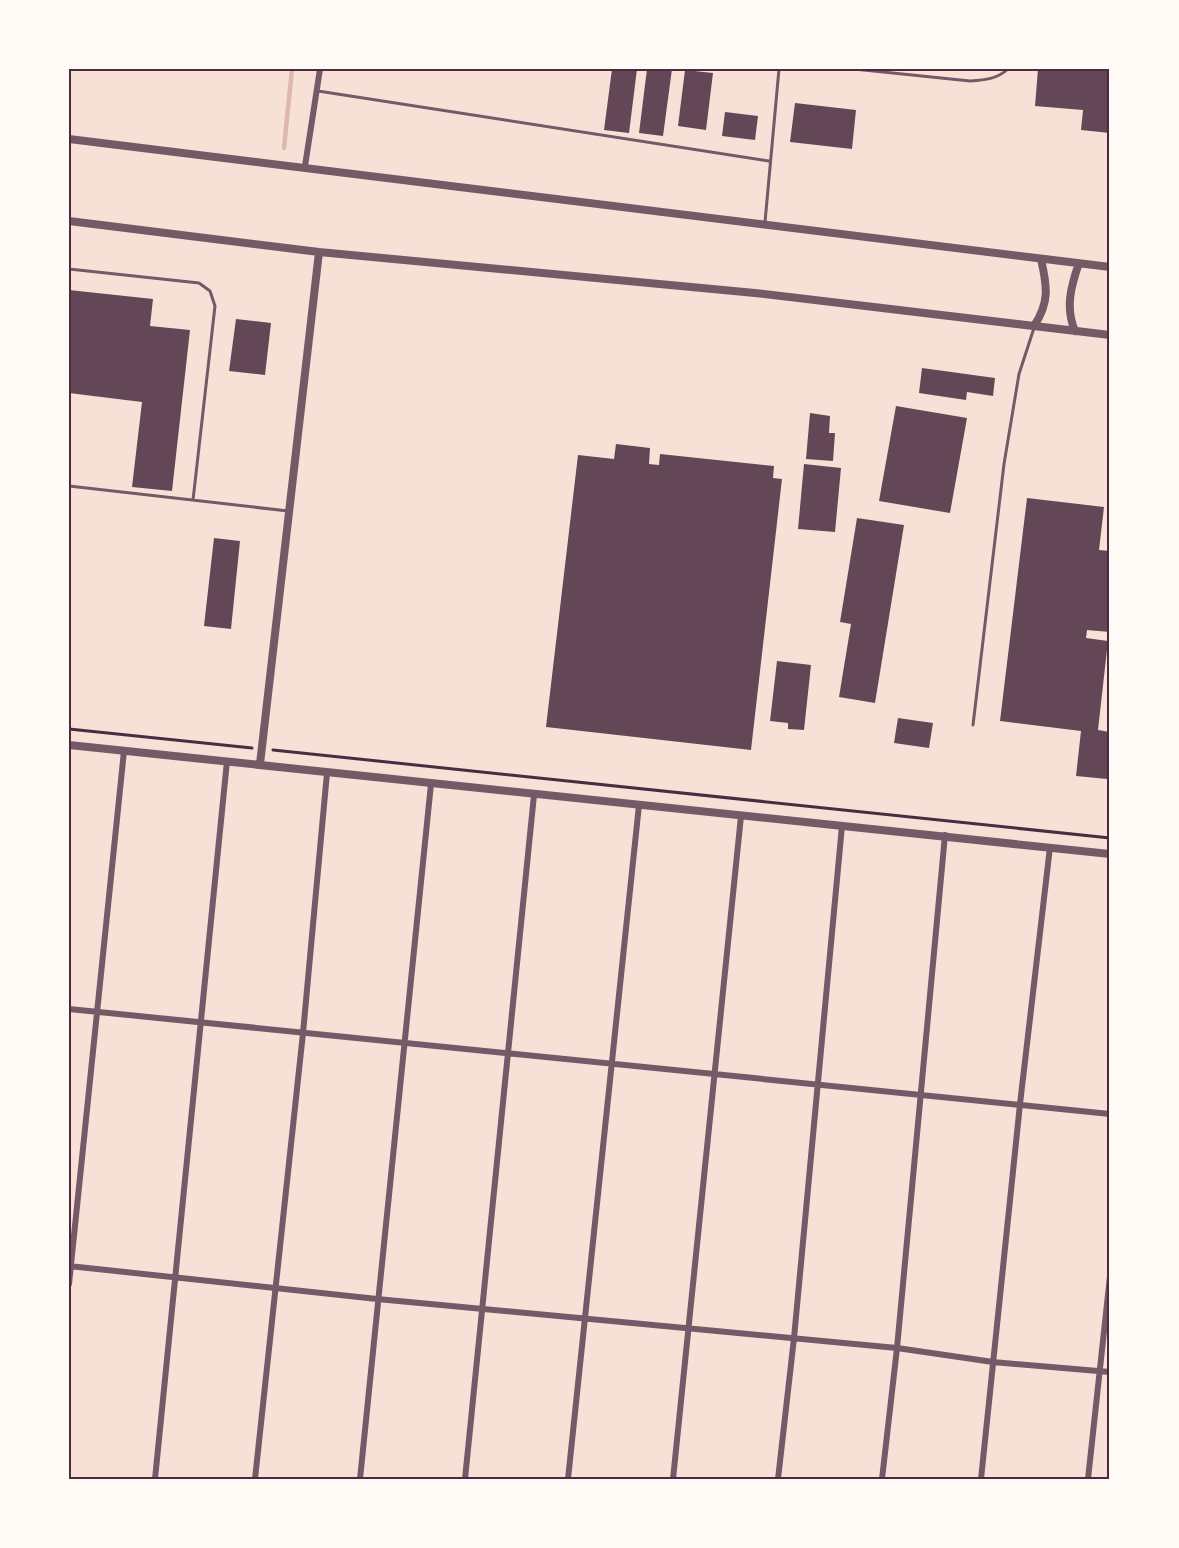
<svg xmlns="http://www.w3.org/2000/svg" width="1179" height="1548" font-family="'Open Sans',sans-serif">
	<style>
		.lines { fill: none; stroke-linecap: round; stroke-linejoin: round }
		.stream { stroke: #dcb8b0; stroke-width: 4.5 }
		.building { fill: #644757 }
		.path { stroke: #4a2c40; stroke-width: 3 }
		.service { stroke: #755966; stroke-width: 3 }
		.minor { stroke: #755966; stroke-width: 6 }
		.tertiary { stroke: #755966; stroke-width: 8 }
		.neatline { fill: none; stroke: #4a2c40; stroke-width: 2 }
	</style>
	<rect width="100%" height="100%" fill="#f7e1d7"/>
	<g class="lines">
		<path class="stream" d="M 284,148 L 292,69"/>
	</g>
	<path class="building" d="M 612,69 L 637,69 L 629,133 L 604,130 Z
		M 647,69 L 672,69 L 663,136 L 639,133 Z
		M 1038,69 L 1110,69 L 1110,133 L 1081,130 L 1083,110 L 1035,106 Z
		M 685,70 L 713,73 L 706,130 L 678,126 Z
		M 795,103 L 856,110 L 852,149 L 790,142 Z
		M 725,112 L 758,116 L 755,140 L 722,136 Z
		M 69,290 L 153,299 L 150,326 L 190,330 L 172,491 L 132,487 L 142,402 L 69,393 Z
		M 236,319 L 271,323 L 265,375 L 229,371 Z
		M 922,368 L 995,378 L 993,396 L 967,392 L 966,400 L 919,393 Z
		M 896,406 L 967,418 L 950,513 L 879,501 Z
		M 810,413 L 830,416 L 829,433 L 835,433 L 833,461 L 806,459 Z
		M 616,444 L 650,448 L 649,464 L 659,465 L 660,454 L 774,466 L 773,478 L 782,479 L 751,750 L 546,727 L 578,455 L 614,459 Z
		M 804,464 L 841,468 L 835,532 L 798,529 Z
		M 1027,498 L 1104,507 L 1099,550 L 1110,551 L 1110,632 L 1087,630 L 1086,638 L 1108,641 L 1098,730 L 1110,732 L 1107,779 L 1076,776 L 1081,731 L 1000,721 Z
		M 857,518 L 904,525 L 875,703 L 839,697 L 851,624 L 840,622 Z
		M 214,538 L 240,541 L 231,629 L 204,626 Z
		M 777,661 L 811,665 L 804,730 L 788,729 L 788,723 L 770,721 Z
		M 898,718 L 933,723 L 929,748 L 894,743 Z"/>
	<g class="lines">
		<path class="path" d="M 69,729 L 252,748
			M 273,750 L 1110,838"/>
		<path class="service" d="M 854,69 L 970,81 C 985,80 997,79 1008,69
			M 318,91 L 769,161
			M 765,222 L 779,69
			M 69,269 L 199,283 L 210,291 L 215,306 L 193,500
			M 69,486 L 288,511
			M 973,725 L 1004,464 L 1019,374 L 1034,328"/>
		<path class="minor" d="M 305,166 L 320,69
			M 69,1009 L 1110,1114
			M 69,1266 L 377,1299 L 897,1348 L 993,1362 L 1110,1372
			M 69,1284 L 124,751
			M 155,1479 L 227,761
			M 255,1479 L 303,1033 L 327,773
			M 360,1479 L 431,784
			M 465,1479 L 534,795
			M 568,1479 L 639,805
			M 673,1479 L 741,816
			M 778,1479 L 794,1338 L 842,826
			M 882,1479 L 897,1348 L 945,835
			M 981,1479 L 1020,1104 L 1050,847
			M 1088,1479 L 1110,1276"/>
		<path class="tertiary" d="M 69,139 L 1110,267
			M 69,221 L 319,252 L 755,293 L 1110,335
			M 1034,326 C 1050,302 1047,286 1041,259
			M 1075,331 C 1065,308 1071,286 1079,263
			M 69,745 L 1110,854
			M 260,764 L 319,252"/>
	</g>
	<rect width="1179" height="1548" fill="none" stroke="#fffaf5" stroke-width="141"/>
	<rect x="70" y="70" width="1038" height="1408" class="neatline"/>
</svg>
